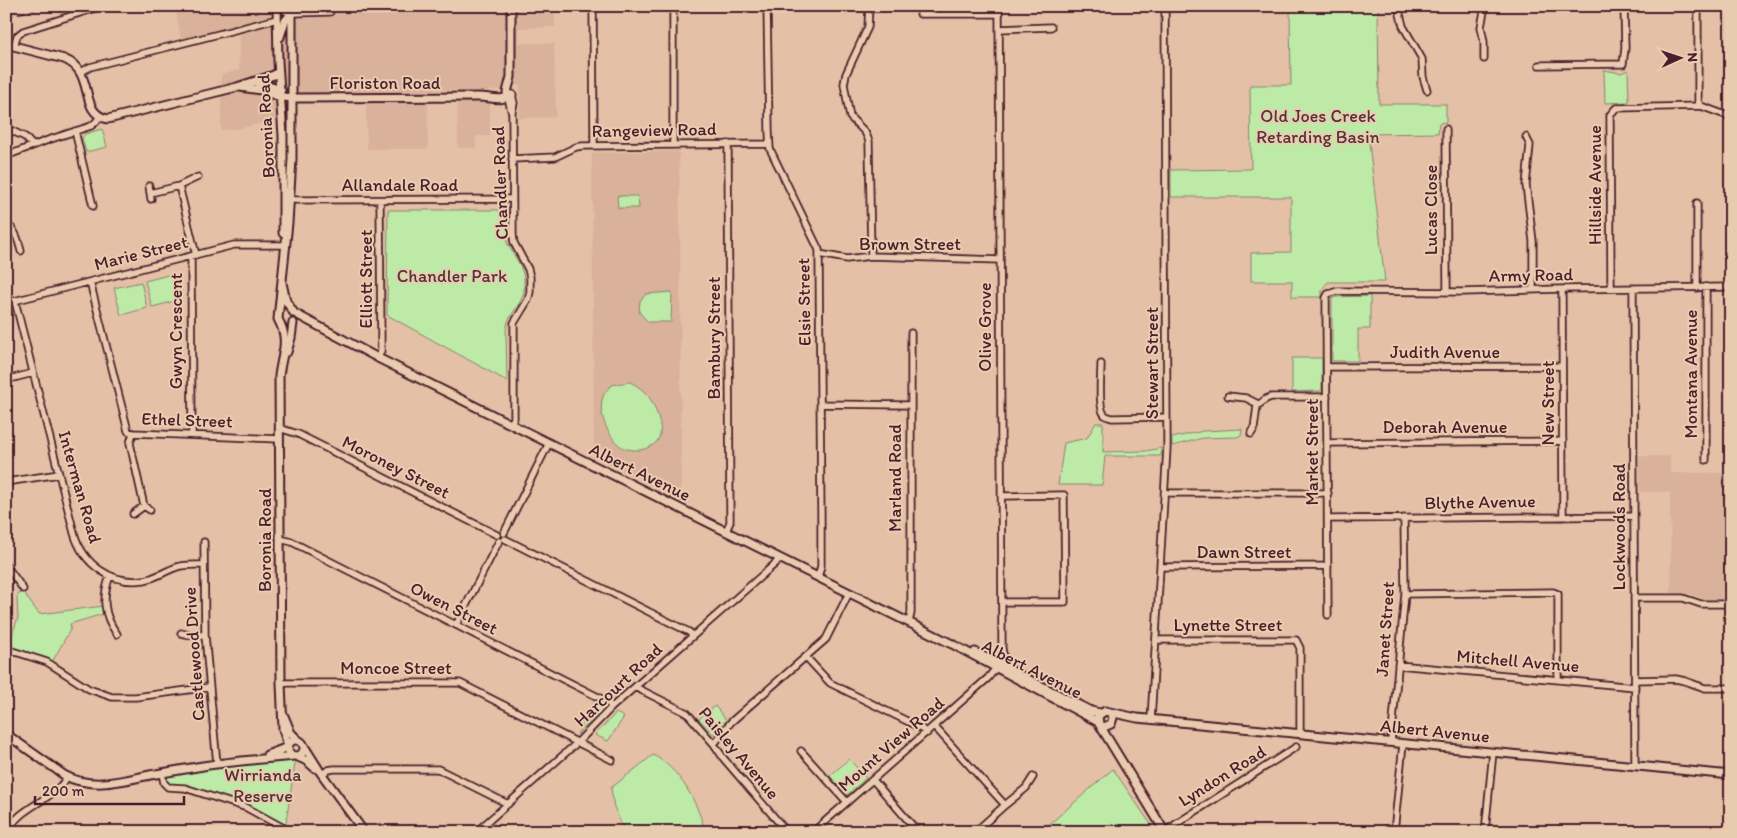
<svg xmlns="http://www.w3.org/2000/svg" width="1737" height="838" font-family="Itim,sans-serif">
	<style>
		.built { fill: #dab19a }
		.green { fill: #beeaa8; stroke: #84846a }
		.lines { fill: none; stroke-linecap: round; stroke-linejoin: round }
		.minor-casing { stroke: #4a1f2b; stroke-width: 9 }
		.major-casing { stroke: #4a1f2b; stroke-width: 11 }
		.minor { stroke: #e9ccb0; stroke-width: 5.5 }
		.major { stroke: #e9ccb0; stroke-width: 7 }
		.rail { stroke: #4a1f2b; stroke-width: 1; stroke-dasharray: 8 4; stroke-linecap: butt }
		.labels { text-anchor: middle; stroke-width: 4; stroke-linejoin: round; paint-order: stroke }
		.street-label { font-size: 18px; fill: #4a1f2b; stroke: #e9ccb0 }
		.park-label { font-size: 18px; fill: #563338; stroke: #e9ccb0 }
	</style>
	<rect width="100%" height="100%" fill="#e4c0a6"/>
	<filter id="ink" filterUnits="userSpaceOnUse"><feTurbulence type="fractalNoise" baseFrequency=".02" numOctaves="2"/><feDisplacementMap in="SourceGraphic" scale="10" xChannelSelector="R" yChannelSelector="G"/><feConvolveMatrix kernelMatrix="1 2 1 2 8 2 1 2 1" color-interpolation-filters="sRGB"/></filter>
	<g filter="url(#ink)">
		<path class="built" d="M 175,6 L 554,6 L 555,27 L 519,28 L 519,43 L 554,43 L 556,117 L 519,118 L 520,85 L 506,86 L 503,90 L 490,90 L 490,136 L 476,136 L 476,148 L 458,148 L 457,90 L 428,90 L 428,149 L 367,149 L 366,104 L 292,97 L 280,97 L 282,118 L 237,129 L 221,130 L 221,75 L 239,70 L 239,30 L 182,44 Z
			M 679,151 L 680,228 L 681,499 L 594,456 L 592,153 Z
			M 1639,456 L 1670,456 L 1670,473 L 1731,473 L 1731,599 L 1706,599 L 1689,594 L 1671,593 L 1670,492 L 1640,492 Z"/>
		<path class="green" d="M 1290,6 L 1378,6 L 1379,104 L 1446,104 L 1446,122 L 1439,123 L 1438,133 L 1368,134 L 1385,282 L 1328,282 L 1322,289 L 1322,297 L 1292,297 L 1292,281 L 1251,281 L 1251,253 L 1291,252 L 1291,197 L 1171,197 L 1171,170 L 1251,169 L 1250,85 L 1291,85 Z
			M 1604,70 L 1621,73 L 1628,70 L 1629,102 L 1605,103 Z
			M 102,129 L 107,147 L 86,152 L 82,138 L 85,134 Z
			M 617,196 L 638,196 L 639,208 L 618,208 Z
			M 388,210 L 507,210 L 507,243 L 520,265 L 524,277 L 524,292 L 521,300 L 508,321 L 506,330 L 507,381 L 387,315 Z
			M 172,274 L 179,300 L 152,307 L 145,281 Z
			M 141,282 L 147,308 L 121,315 L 114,288 Z
			M 672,292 L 671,322 L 648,322 L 639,312 L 640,301 L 646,294 Z
			M 1370,296 L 1370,329 L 1358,329 L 1358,361 L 1332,361 L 1332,299 L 1335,297 Z
			M 1292,358 L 1322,358 L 1322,389 L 1320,391 L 1292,392 Z
			M 630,382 C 646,390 653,400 658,417 C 664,435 659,447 639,450 C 635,450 628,450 624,448 C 609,441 597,412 603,397 C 604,393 609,388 612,385 Z
			M 1096,423 L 1103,423 L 1103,452 L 1146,451 L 1161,448 L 1161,456 L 1105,456 L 1102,485 L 1058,485 L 1064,443 L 1087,438 Z
			M 1242,429 L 1241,435 L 1237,437 L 1203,438 L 1172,446 L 1172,438 L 1203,431 Z
			M 23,589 L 28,599 L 39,614 L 104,606 L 106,613 L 70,624 L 71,628 L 51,664 L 7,649 L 18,618 L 17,597 Z
			M 595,701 L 603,705 L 603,709 L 577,735 Z
			M 715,706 L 726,720 L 715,734 L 713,734 L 699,719 Z
			M 616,713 L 624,717 L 608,741 L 595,735 Z
			M 653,755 C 680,769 698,803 705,832 L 625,832 L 614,807 L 611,788 Z
			M 296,756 L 285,829 L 268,819 L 185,788 L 168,787 L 162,773 Z
			M 849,759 L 866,778 L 847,795 L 830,776 Z
			M 1113,769 L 1156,832 L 1041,832 L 1045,828 Z"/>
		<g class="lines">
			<defs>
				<path id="minor" d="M 593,6 L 594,146
					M 673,6 L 673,145
					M 767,6 L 769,131 L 770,149 L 819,250 L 821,523 L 821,566 L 818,577
					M 869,6 L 868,27 L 846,74 L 844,84 L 850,117 L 865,132 L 869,141 L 871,256
					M 999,6 L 1002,648 L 1004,659 L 1003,665
					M 1398,6 L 1403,26 L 1422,59 L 1423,77 L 1427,90
					M 1698,6 L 1698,101 L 1701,106 L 1731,117
					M 292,13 L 330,12
					M 920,14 L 999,14
					M 999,29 L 1051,27
					M 14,46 L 17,36 L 23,31 L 102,6
					M 1484,59 L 1484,42 L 1481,27 L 1485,6
					M 1539,65 L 1623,64 L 1625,48 L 1624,6
					M 81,72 L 90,67 L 277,19
					M 512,95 L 514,103 L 512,112
					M 508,98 L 512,114 L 513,235 L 514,243 L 528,269 L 530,277 L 530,292 L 528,300 L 514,323 L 514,418 L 511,424
					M 6,128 L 25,137 L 33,146
					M 1446,129 L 1447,291
					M 75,131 L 93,206
					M 1526,137 L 1530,145 L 1526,185 L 1533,241 L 1533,290
					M 6,156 L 48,140 L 91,126 L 96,122 L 100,116
					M 512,159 L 555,157 L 576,147 L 582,146 L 769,144
					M 149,186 L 151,199
					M 179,186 L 198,177
					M 150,193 L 179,186 L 196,255
					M 290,200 L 512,199
					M 6,223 C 16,231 18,239 21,251
					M 819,254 L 847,259 L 871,256 L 1000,260
					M 191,256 L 192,435
					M 90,282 L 128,431 L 133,433 L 279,439
					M 1706,287 L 1706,460
					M 1611,288 L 1610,115 L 1616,108 L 1701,106
					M 1633,288 L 1635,766
					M 1697,288 L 1697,203
					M 1562,289 L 1563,517
					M 15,301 L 74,533 C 83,564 111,585 144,580 C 156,578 165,571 177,567 C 185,564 195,565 204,565
					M 6,303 L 234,245 L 285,245
					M 378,358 L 381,351 L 380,200
					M 1101,364 C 1101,375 1098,407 1104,414 C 1106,417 1109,417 1112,418 L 1167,417
					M 1327,367 L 1562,366
					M 6,380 L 33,373
					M 1228,396 L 1246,398 L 1258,404
					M 821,404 L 910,405
					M 279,428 L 298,434 L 497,535
					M 133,433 L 130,443 L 144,506
					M 1251,434 L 1254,429 L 1257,406 L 1266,399 L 1271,397 L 1327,397
					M 1327,443 L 1563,441
					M 6,482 L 59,474
					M 1165,493 L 1328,493
					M 1002,496 L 1064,495 L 1065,602 L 1002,602
					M 133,514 L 144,506 L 150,510
					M 1328,519 L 1634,516
					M 726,531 L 730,522 L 728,144
					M 504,533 L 549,443
					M 280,539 L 292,542 L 606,701 L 612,707
					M 505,539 L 689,632 L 693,636
					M 204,542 L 205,635 L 217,764
					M 6,565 L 23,589
					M 1160,567 L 1328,566
					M 110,576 C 102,597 103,615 117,634
					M 1405,594 L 1553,592 L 1558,594 L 1558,679
					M 1634,598 L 1683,598 L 1701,604 L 1731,604
					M 1328,615 L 1326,298 L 1328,294 L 1337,291 L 1463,292 L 1562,289 L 1731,287
					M 909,622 L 911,613 L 911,333
					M 456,625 L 499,541
					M 181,633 L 189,635 L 205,635
					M 1156,640 L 1296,640 L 1300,648 L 1300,733
					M 6,649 L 47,662 L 89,689 L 112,697 L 136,697 L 210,687
					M 806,657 L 830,683 L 919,727 L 927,733
					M 1398,665 L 1635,687
					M 1635,680 L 1676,679 L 1685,681 L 1705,688 L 1731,688
					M 281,683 L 460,683 L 612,760
					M 635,687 L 687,713 L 714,744 L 724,759 L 787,832
					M 1151,720 L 1167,448 L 1165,6
					M 934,726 L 1005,805 L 975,832
					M 1391,742 L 1405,594 L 1404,518
					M 714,744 L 731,722 L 826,639 L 849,593
					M 801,751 L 847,802
					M 162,773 L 164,783 L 168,787 L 185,788 L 247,808 L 291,832
					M 322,774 L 328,770 L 334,769 L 438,769 L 508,804
					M 873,780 L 918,832
					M 1005,805 L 1026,788 L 1033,777
					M 1165,831 L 1296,747
					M 8,832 C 17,807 54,801 67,777
					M 476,832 L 578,742 L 612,707 L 776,563 L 779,558
					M 813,832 L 988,678 L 996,668
					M 1394,832 L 1403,744
					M 1485,832 L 1493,752"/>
				<path id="major" d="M 277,6 L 278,61 L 283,136 L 283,233
					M 283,6 L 287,11 L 292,13
					M 280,37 L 285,21 L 292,13
					M 6,44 L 64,59 C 97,72 77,113 108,119 L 237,87 L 274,75 L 278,72
					M 256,82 L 281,90
					M 240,87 L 261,90 L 280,97 L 299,98 L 479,97 C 489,97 503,102 512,95
					M 508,98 L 507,92 L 511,77 L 511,6
					M 282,283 L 286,301 L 294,313 L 378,358 L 952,644 L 1098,722
					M 287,352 L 291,338 L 293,323
					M 975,652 L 1091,711 L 1100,713
					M 1111,713 L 1113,718 L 1111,724 L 1104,727 L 1099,724 L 1098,716 L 1105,711 L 1137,718 L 1731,775
					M 284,716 L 291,733 L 298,740
					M 1099,724 L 1165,832
					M 6,734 L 64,775 C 91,790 122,781 150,775 C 168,772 185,769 203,766 C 233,761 264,759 294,756
					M288 748a8 8 0 1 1 16 0a8 8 0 1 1-16 0Z
					M 288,746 L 283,729 L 281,683 L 279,376 C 282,352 290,341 278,319 L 288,223 L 292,159 L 292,6
					M 304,746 L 321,773 L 364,832
					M 267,755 L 288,747
					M 296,756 L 307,761 L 315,768"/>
			</defs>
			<use href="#minor" class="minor-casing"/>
			<use href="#major" class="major-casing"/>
			<use href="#minor" class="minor"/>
			<use href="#major" class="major"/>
			<path class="rail" d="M 6,17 L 49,6"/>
		</g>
	</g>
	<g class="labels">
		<g class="street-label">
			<text x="385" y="89">Floriston Road</text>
			<text transform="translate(266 126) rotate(-93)" y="6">Boronia Road</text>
			<text transform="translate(654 130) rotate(-1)" y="6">Rangeview Road</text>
			<text transform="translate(500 183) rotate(-92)" y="6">Chandler Road</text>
			<text x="400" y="191">Allandale Road</text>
			<text transform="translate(1595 185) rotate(-90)" y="6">Hillside Avenue</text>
			<text transform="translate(1431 210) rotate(-90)" y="6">Lucas Close</text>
			<text x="910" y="250">Brown Street</text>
			<text transform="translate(141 253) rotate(-14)" y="6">Marie Street</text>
			<text transform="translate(1531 275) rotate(-1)" y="6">Army Road</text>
			<text transform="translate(366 279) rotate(-90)" y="6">Elliott Street</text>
			<text transform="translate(804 302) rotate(-91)" y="6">Elsie Street</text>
			<text transform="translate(985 327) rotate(-90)" y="6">Olive Grove</text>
			<text transform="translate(176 331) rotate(-90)" y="6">Gwyn Crescent</text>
			<text transform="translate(714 338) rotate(-90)" y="6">Bambury Street</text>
			<text x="1445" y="358">Judith Avenue</text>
			<text transform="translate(1152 363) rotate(-90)" y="6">Stewart Street</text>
			<text transform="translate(1691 374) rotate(-90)" y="6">Montana Avenue</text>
			<text transform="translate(1548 403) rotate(-90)" y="6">New Street</text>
			<text transform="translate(187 420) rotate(2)" y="6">Ethel Street</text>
			<text x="1445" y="433">Deborah Avenue</text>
			<text transform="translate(1312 452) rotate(-90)" y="6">Market Street</text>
			<text transform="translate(396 467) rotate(27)" y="6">Moroney Street</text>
			<text transform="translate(640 472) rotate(26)" y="6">Albert Avenue</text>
			<text transform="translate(895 478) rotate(-90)" y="6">Marland Road</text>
			<text transform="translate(80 487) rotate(74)" y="6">Interman Road</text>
			<text transform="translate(1480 502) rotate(-1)" y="6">Blythe Avenue</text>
			<text transform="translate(1619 527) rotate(-90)" y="6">Lockwoods Road</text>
			<text transform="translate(265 540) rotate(-90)" y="6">Boronia Road</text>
			<text x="1244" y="558">Dawn Street</text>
			<text transform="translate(454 608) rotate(27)" y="6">Owen Street</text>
			<text x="1228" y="631">Lynette Street</text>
			<text transform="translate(1385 629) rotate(-86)" y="6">Janet Street</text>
			<text transform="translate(194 654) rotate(-94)" y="6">Castlewood Drive</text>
			<text transform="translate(1518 661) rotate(5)" y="6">Mitchell Avenue</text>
			<text x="396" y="674">Moncoe Street</text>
			<text transform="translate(1032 669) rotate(27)" y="6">Albert Avenue</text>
			<text transform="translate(618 685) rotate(-43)" y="6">Harcourt Road</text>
			<text transform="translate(1435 731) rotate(6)" y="6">Albert Avenue</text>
			<text transform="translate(891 744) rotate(-41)" y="6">Mount View Road</text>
			<text transform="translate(739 753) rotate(50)" y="6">Paisley Avenue</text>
			<text transform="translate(1222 776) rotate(-32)" y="6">Lyndon Road</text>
		</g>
		<g class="park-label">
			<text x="1318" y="122">Old Joes Creek<tspan x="1318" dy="21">Retarding Basin</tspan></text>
			<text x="452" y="282">Chandler Park</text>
			<text x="263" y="781">Wirrianda<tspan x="263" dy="21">Reserve</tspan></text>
		</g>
	</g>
	<rect width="1737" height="838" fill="none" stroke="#e9ccb0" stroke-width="25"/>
	<rect x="12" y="12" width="1712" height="813" fill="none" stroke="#4a1f2b" stroke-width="2" filter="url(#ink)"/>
	<g transform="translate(1680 58) rotate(87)" stroke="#e9ccb0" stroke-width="4" paint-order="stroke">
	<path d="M0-4L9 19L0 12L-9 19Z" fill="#4a1f2b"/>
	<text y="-8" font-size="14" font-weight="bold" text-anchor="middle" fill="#4a1f2b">N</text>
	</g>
	<path d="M35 796v8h149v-8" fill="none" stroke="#4a1f2b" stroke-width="2.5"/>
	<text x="42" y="796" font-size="15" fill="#4a1f2b" stroke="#e9ccb0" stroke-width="4" paint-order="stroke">200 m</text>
</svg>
